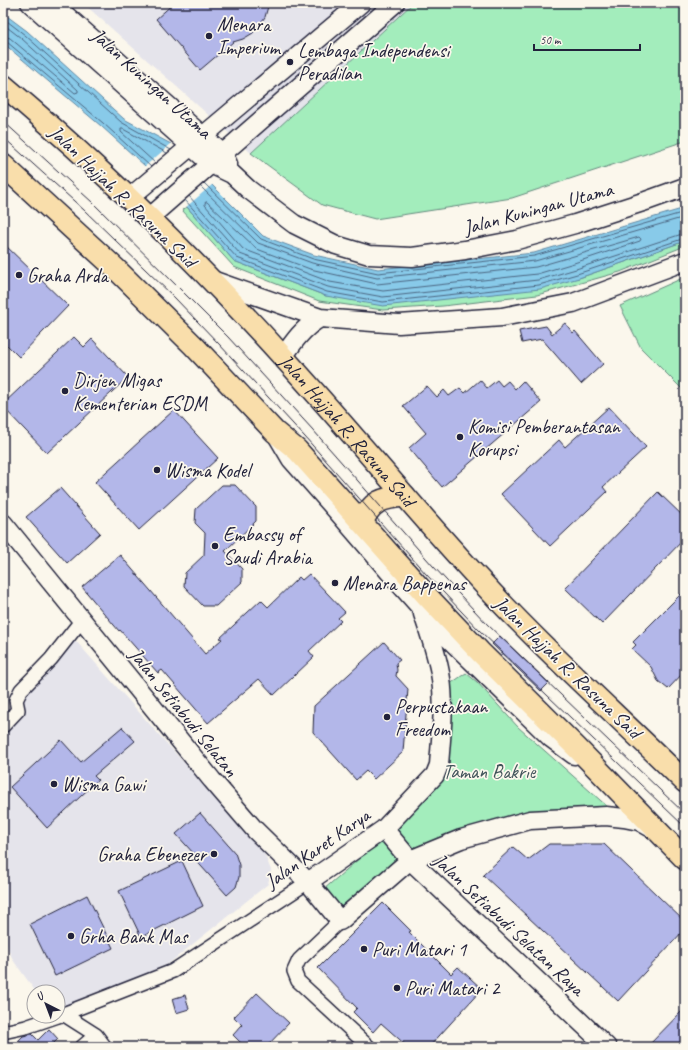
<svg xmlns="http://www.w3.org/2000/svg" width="688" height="1050" font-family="Caveat,sans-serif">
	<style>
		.built { fill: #e5e4eb }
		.green { fill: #a3edbc; stroke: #62887c }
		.water { fill: #88cae9; stroke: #5f87a3 }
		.pier { fill: #fbf7ec }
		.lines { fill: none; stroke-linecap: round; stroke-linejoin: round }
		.shore { stroke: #4b6581; stroke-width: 1 }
		.building { fill: #b3b7e9; stroke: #22223b }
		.street-casing { stroke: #22223b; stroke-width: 16 }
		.secondary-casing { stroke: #22223b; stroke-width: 21 }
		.primary-casing { stroke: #22223b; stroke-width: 24 }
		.street { stroke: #fbf7ec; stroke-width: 13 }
		.secondary { stroke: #fbf7ec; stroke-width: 18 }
		.primary { stroke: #f9deab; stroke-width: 21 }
		.tram { stroke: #22223b; stroke-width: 1 }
		.poi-dot { fill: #22223b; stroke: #fbf7ec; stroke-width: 1.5 }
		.labels { text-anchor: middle; stroke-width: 3.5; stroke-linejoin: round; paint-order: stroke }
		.poi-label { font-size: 20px; fill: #22223b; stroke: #fbf7ec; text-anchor: start }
		.street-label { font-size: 20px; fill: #22223b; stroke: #fbf7ec }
		.park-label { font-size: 20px; fill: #42555b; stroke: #fbf7ec }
	</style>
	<rect width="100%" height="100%" fill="#fbf7ec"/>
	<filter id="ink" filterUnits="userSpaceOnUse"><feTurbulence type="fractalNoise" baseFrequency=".025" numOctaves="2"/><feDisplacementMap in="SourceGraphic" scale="8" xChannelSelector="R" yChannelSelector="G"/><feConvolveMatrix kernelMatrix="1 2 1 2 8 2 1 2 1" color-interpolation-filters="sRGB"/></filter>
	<g filter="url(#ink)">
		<path class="built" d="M 83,3 L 413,3 L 251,153 Z
			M 75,640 L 264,853 L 271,870 L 268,884 L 168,964 L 58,1011 L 58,992 L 36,992 L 13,960 L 3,937 L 3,736 L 10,730 L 22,711 L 24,696 Z"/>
		<path class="green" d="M 413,3 L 685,3 L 685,141 L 512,198 L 375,219 L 322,205 L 251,153 Z
			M 187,207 L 234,261 L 326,296 L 579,278 L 685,241 L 685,246 L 620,272 L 537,295 L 443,306 L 383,310 L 319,301 L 234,267 L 182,210 Z
			M 685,277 L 685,392 L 641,348 L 620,306 Z
			M 466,673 L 477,682 L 518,727 L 609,808 L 465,837 L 341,911 L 323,890 L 391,831 L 436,777 L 450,684 Z"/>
		<path class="water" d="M 3,13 L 27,31 L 124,119 L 171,144 L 263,236 L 314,255 L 378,269 L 534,253 L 685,208 L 685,241 L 579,278 L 540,289 L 383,306 L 326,296 L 234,261 L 187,207 L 145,166 L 101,126 L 3,43 Z"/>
		<path class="pier" d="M 172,143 L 213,184 L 185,208 L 143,168 Z"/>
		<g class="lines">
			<path class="shore" d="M 3,18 L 25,35 L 121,122 L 171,150
				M 3,24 L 21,38 L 78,90 L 78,92 L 75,93 L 10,38 L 3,36
				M 3,41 L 7,42 L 103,123 L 151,167
				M 155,163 L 121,132 L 121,129 L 123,129 L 167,153
				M 204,183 L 261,239 L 313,259 L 378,273 L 534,256 L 685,212
				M 200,186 L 258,243 L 312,263 L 377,278 L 535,261 L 685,217
				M 189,196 L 240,254 L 328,287 L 383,297 L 538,280 L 576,269 L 685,233
				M 185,200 L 237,258 L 327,292 L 383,302 L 539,285 L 577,274 L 685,238
				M 207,202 L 257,249 L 310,269 L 377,284 L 536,267 L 639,237 L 641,239 L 640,241 L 574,263 L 537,274 L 383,291 L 330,282 L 243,249 L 205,205 L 205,203 Z"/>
		</g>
		<path class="building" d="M 174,3 L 269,3 L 265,17 L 253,33 L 243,39 L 233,42 L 200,70 L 156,19 Z
			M 3,243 L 68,306 L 19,357 L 3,341 Z
			M 565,323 L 573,333 L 575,331 L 603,364 L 581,384 L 542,339 L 522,343 L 519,331 L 546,326 L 552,334 Z
			M 74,337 L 84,347 L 92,339 L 128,377 L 47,453 L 3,407 L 3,404 Z
			M 480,380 L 487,388 L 497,380 L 502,386 L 508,381 L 515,389 L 523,381 L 541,402 L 442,487 L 409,448 L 426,433 L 403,406 L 427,386 L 437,397 L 444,390 L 449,396 L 460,388 L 465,393 Z
			M 609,407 L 646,447 L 603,487 L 607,492 L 550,546 L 501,494 L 559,440 L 565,447 Z
			M 174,410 L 218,458 L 139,530 L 95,482 Z
			M 222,485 L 235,485 L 256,507 L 256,521 L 225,551 L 242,569 L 242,582 L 216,606 L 203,606 L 184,586 L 185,573 L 204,555 L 205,533 L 195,523 L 196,509 Z
			M 60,488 L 100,533 L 67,563 L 26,517 Z
			M 658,492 L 685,518 L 685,538 L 602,624 L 565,588 Z
			M 120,555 L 205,654 L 222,639 L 220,638 L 261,600 L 268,607 L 299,577 L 302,580 L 309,574 L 345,612 L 338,618 L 341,621 L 309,651 L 314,657 L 274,695 L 259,679 L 208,723 L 162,670 L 158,673 L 120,630 L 119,631 L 82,587 Z
			M 685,590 L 685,671 L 668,689 L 658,681 L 651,667 L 632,649 L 636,645 L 633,642 Z
			M 500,636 L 549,683 L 541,691 L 492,644 Z
			M 384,642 L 400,660 L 396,663 L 397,670 L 396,676 L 408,689 L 403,752 L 374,779 L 366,771 L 356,780 L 313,732 L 314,706 Z
			M 122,727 L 135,741 L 94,776 L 98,780 L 47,828 L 10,787 L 61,740 L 81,762 Z
			M 200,813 L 235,853 L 239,865 L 239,877 L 236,887 L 227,895 L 192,856 L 195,855 L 176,834 Z
			M 549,844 L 604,844 L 685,922 L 685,929 L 618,1001 L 483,875 L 513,847 L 528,860 Z
			M 182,861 L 203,906 L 141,937 L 119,891 Z
			M 87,895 L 113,948 L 55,976 L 30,924 Z
			M 383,903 L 411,931 L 409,932 L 451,974 L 458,967 L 482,989 L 429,1047 L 408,1047 L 381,1023 L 373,1032 L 353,1012 L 357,1008 L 318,968 Z
			M 257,993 L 289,1023 L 266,1047 L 245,1047 L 233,1035 L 242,1025 L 234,1017 Z
			M 185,995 L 189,1009 L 176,1013 L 172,999 Z
			M 685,1008 L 685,1047 L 647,1047 Z
			M 49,1029 L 58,1039 L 50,1047 L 25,1047 L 18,1041 L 23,1036 L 32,1034 L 38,1040 Z"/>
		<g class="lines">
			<defs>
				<path id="street" d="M 3,726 L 18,710 L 16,700 L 21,690 L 51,659 L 81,621
					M 340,921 L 299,960 L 294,971 L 298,981 L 369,1047
					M 63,1014 L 96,1035 L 105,1047
					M 58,1016 L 173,971 L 308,882
					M 3,1032 L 26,1027 L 58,1016
					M 82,1047 L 96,1035"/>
				<path id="secondary" d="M 30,3 L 211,164 L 232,174 L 248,189 L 294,224 L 336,245 L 369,255 L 412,257 L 465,250 L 517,240 L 575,224 L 646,201 L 685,187
					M 52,3 L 223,154 L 228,164
					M 128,199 L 361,3
					M 149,218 L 395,3
					M 209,279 L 320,318 L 399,324 L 502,317 L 573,303 L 685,261
					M 283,357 C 294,341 303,328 320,318
					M 278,437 L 291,459 L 337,511 L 397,581 L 445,635 L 551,738 L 574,755
					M 3,523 L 212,780 L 255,830 L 308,882 L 340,921 L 410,860 L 461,839 L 530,820 L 606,816 L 624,818 L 639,821 L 653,829
					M 384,829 L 410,860 L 607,1047
					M 308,882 L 384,829 L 435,775 L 439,765 C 441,737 445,707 441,679 C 438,657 430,635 423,614"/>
				<g id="primary">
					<path id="s1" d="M 3,85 C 102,168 197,262 284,358 C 350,430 412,507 479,579 C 544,650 616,714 685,782"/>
					<path d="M 3,165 L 115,268 L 194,346 L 275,432 L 297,450 L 427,596 L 480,652 L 577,748 L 685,859"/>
					<path d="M 362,523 C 371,501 382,498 405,496"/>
				</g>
			</defs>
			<use href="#street" class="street-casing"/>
			<use href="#secondary" class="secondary-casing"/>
			<use href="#primary" class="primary-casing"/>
			<use href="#street" class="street"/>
			<use href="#secondary" class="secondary"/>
			<use href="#primary" class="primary"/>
			<path class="tram" d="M 3,121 L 92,202 L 182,291 L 228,337 L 313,430 L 433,566 L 487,624 L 685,814
				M 3,137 L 84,210 L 175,298 L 219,344 L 305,437 L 426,574 L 479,630 L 685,827"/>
		</g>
	</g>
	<g class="poi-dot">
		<circle cx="209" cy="36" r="4"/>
		<circle cx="290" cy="62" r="4"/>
		<circle cx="19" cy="275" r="4"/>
		<circle cx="65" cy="391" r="4"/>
		<circle cx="460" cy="437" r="4"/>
		<circle cx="157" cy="470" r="4"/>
		<circle cx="215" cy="546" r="4"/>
		<circle cx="335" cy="583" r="4"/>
		<circle cx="387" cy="717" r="4"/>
		<circle cx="54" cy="784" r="4"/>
		<circle cx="214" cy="854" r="4"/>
		<circle cx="71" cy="936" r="4"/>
		<circle cx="364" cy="949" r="4"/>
		<circle cx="397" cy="988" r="4"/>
	</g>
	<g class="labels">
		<g class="poi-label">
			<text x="217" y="31">Menara<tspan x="217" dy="23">Imperium</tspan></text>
			<text x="298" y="57">Lembaga Independensi<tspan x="298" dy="23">Peradilan</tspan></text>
			<text x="27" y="282">Graha Arda</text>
			<text x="73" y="387">Dirjen Migas<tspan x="73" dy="23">Kementerian ESDM</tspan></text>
			<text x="468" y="433">Komisi Pemberantasan<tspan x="468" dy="23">Korupsi</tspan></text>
			<text x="165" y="477">Wisma Kodel</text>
			<text x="223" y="541">Embassy of<tspan x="223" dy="23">Saudi Arabia</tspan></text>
			<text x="343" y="590">Menara Bappenas</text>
			<text x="395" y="713">Perpustakaan<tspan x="395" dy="23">Freedom</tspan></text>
			<text x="62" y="791">Wisma Gawi</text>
			<text x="206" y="861" text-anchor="end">Graha Ebenezer</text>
			<text x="79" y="943">Grha Bank Mas</text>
			<text x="372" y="956">Puri Matari 1</text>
			<text x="405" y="995">Puri Matari 2</text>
		</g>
		<g class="street-label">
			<text transform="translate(152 83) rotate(42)" y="7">Jalan Kuningan Utama</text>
			<text transform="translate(123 196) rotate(44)" y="7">Jalan Hajjah R. Rasuna Said</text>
			<text transform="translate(538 208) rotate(-15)" y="7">Jalan Kuningan Utama</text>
			<text dy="7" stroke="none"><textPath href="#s1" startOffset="488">Jalan Hajjah R. Rasuna Said</textPath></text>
			<text transform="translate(568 667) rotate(44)" y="7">Jalan Hajjah R. Rasuna Said</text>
			<text transform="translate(184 712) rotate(51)" y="7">Jalan Setiabudi Selatan</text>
			<text transform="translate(317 848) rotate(-35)" y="7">Jalan Karet Karya</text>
			<text transform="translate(509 924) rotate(43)" y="7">Jalan Setiabudi Selatan Raya</text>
		</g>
		<g class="park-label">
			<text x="489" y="778">Taman Bakrie</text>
		</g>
	</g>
	<rect width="688" height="1050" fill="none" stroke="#fbf7ec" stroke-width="16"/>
	<rect x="8" y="8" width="672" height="1034" fill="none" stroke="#22223b" stroke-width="1.5" filter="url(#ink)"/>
	<g transform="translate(46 1004) rotate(318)"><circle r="19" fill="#fbf7ec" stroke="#a4a2a5"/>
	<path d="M0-3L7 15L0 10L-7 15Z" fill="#22223b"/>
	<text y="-6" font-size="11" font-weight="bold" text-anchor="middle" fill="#22223b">U</text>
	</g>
	<path d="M534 44v6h106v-6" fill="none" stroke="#22223b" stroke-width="2"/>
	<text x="540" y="44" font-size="12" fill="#22223b" stroke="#fbf7ec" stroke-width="3" paint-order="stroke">50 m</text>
</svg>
